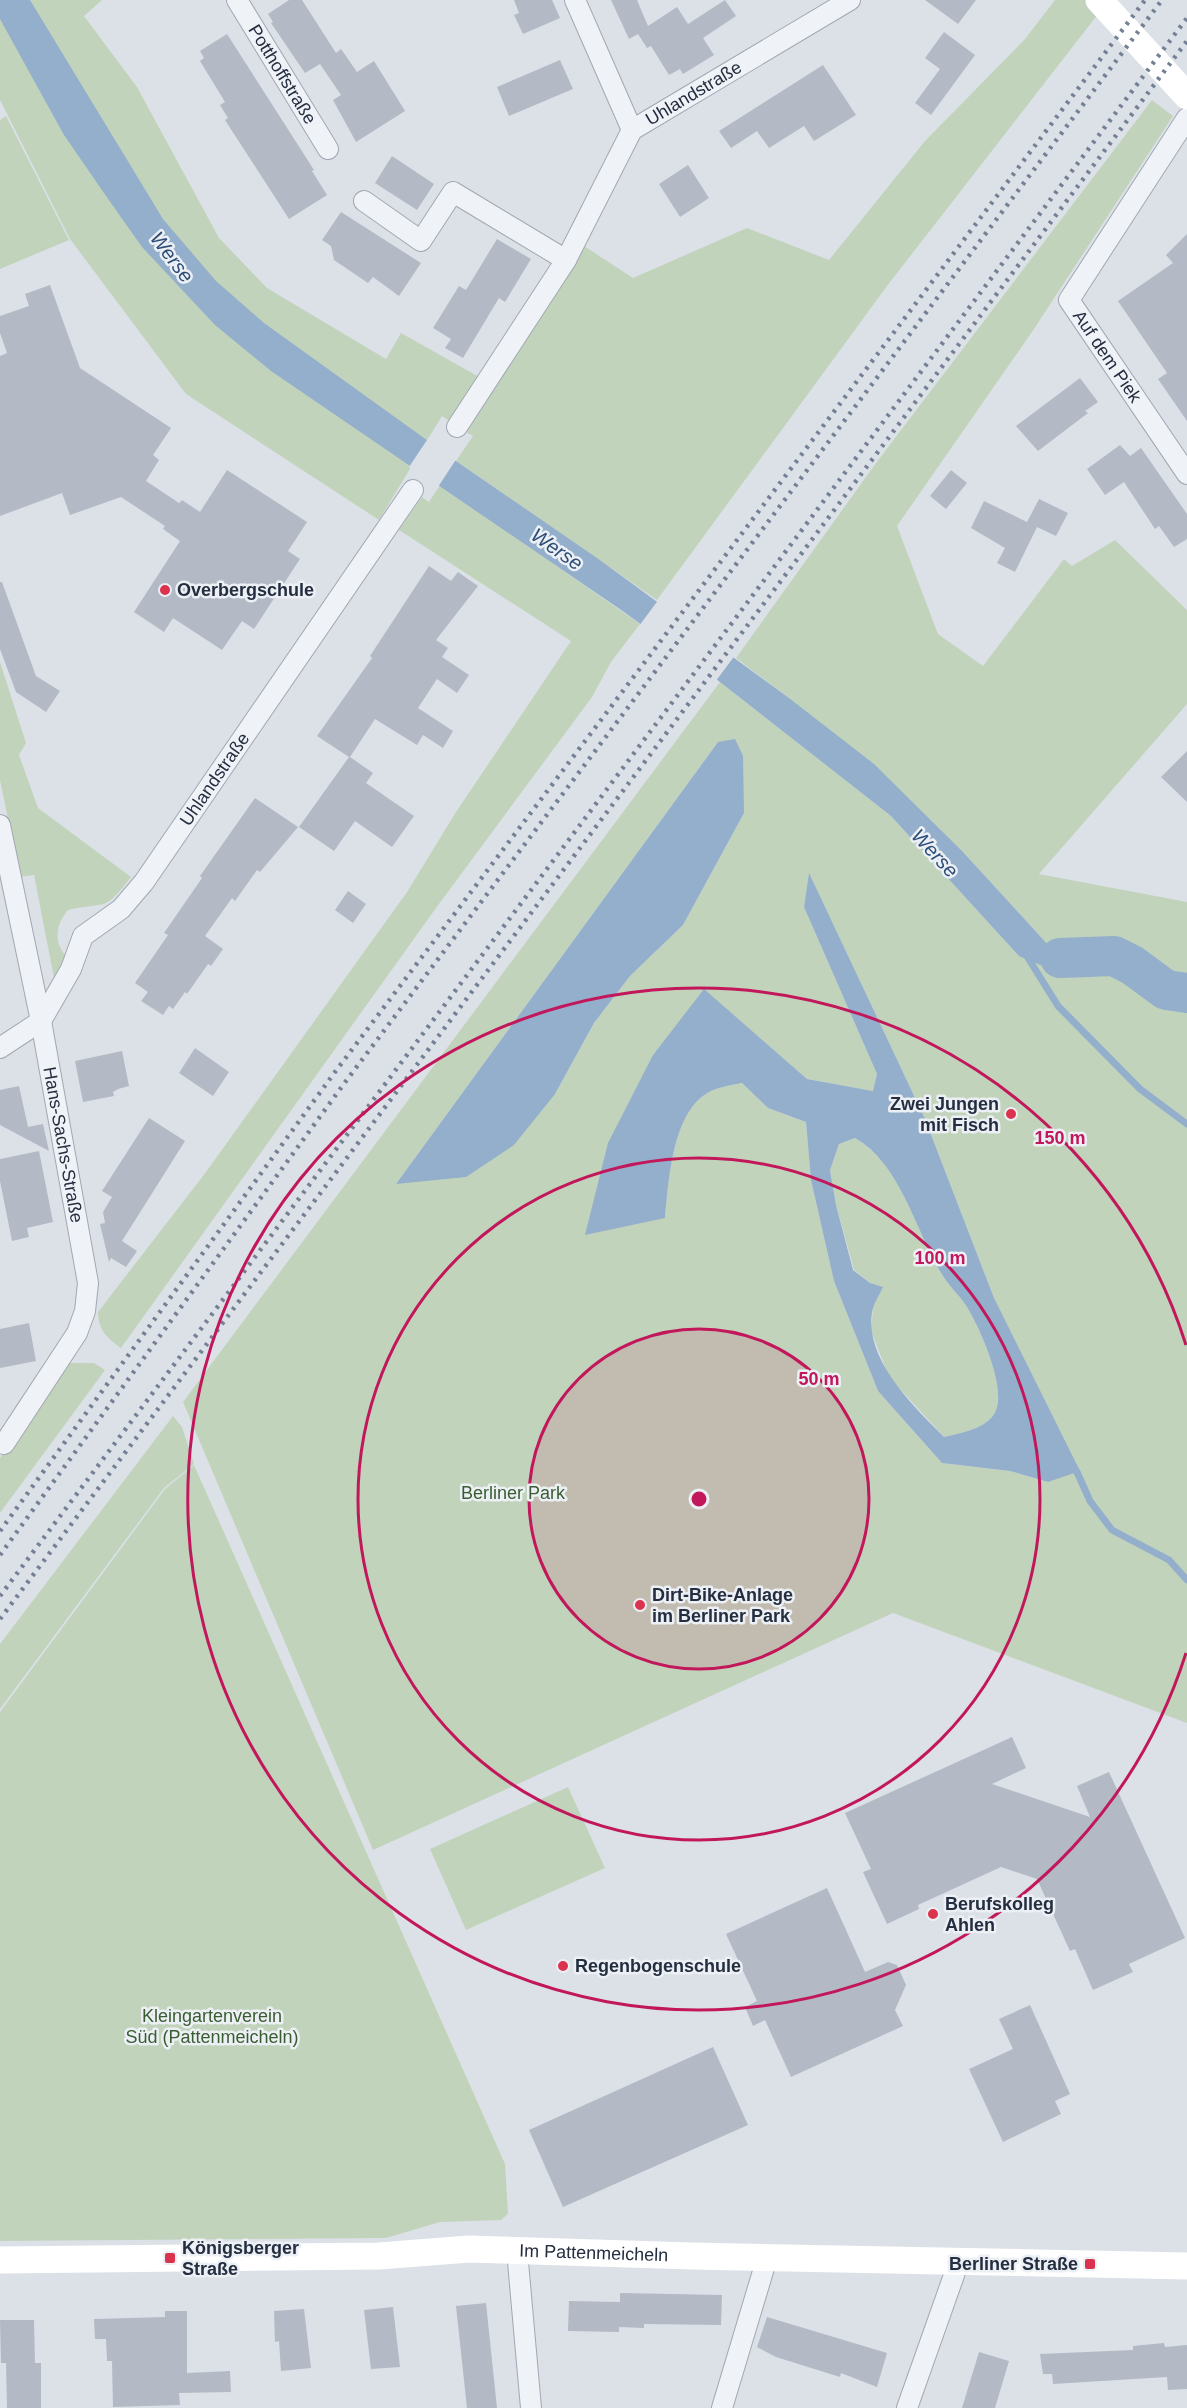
<svg xmlns="http://www.w3.org/2000/svg" width="1187" height="2408" font-family="Arial,sans-serif">
	<style>
		.green { fill: #c2d3bc; fill-rule: evenodd }
		.water { fill: #93afcc; fill-rule: evenodd }
		.pier { fill: #dce1e8 }
		.lines { fill: none; stroke-linecap: round; stroke-linejoin: round }
		.stream { stroke: #93afcc; stroke-width: 7 }
		.river { stroke: #93afcc; stroke-width: 40 }
		.building { fill: #b3bac5 }
		.street-casing { stroke: #a1a8b2; stroke-width: 22 }
		.street { stroke: #eff2f6; stroke-width: 20 }
		.secondary { stroke: #fff; stroke-width: 27 }
		.rail { stroke: #748093; stroke-width: 4.5; stroke-dasharray: 3 6; stroke-linecap: butt }
		.ring { fill: none; stroke: #c2185b; stroke-width: 3 }
		.poi-dot { fill: #db334d; stroke: #ecf0f5; stroke-width: 2 }
		.labels { text-anchor: middle; stroke-width: 5; stroke-linejoin: round; paint-order: stroke }
		.street-label { font-size: 18px; fill: #242e40; stroke: #ecf0f5 }
		.poi-label { font-size: 18px; font-weight: bold; fill: #242e40; stroke: #ecf0f5; text-anchor: start }
		.park-label { font-size: 18px; fill: #395d30; stroke: #ecf0f5 }
		.water-label { font-size: 20px; font-style: italic; fill: #2b4d77; stroke: #ecf0f5 }
		.centre { fill: #c2185b; stroke: #ecf0f5; stroke-width: 3 }
		.ring-label { font-size: 18px; text-anchor: middle; font-weight: bold; fill: #c2185b; stroke: #ecf0f5; stroke-width: 5; stroke-linejoin: round; paint-order: stroke }
	</style>
	<rect width="100%" height="100%" fill="#dce1e8"/>
	<path class="green" d="M 0,0 L 102,0 L 84,16 L 137,87 L 219,238 L 267,288 L 386,359 L 401,333 L 481,378 L 449,421 L 442,416 L 379,520 L 186,394 L 70,239 L 0,100 Z
		M 1055,0 L 1109,0 L 887,286 L 657,600 L 456,461 L 473,436 L 466,432 L 584,246 L 633,278 L 747,228 L 829,260 L 925,141 L 1025,39 Z
		M 1152,100 L 1173,116 L 1032,332 L 897,526 L 938,634 L 983,666 L 1064,559 L 1072,566 L 1115,540 L 1187,610 L 1187,704 L 1039,874 L 1187,902 L 1187,1723 L 893,1613 L 373,1850 L 183,1402 L 720,682 L 891,816 L 1019,956 L 1112,956 L 1060,951 L 1050,947 L 963,852 L 789,698 L 736,658 L 876,463 ZM 718,742 L 744,813 L 683,925 L 630,976 L 594,1023 L 555,1094 L 396,1184 ZM 809,874 L 925,1119 L 994,1298 L 1048,1482 L 1010,1471 L 942,1463 L 878,1391 L 834,1281 L 811,1180 L 806,1122 L 768,1108 L 742,1083 C 732,1085 720,1087 711,1091 C 672,1110 669,1179 665,1218 L 653,1055 L 704,990 L 807,1079 L 873,1091 L 877,1074 L 804,907 Z
		M 6,116 L 69,240 L 0,269 L 0,120 Z
		M 440,485 L 640,624 L 611,662 L 592,697 L 436,908 L 121,1348 C 107,1338 98,1330 98,1312 L 206,1172 L 407,892 L 456,812 L 571,641 L 399,530 L 422,497 L 429,502 Z
		M 0,662 L 26,743 L 19,755 L 38,808 L 131,877 C 103,913 109,901 68,910 C 56,924 53,941 66,956 L 58,979 L 54,978 L 34,875 L 20,877 L 0,780 Z
		M 855,1138 C 905,1168 915,1234 945,1279 C 951,1288 960,1295 965,1304 C 979,1325 1004,1382 997,1407 C 992,1428 961,1433 944,1437 L 889,1377 L 871,1331 L 873,1308 L 870,1283 L 854,1270 L 836,1205 L 830,1169 L 839,1144 Z
		M 65,1363 L 94,1363 L 105,1370 L 0,1513 L 0,1458 Z
		M 173,1416 L 182,1427 L 194,1464 L 164,1488 L 0,1709 L 0,1644 Z
		M 194,1465 L 505,2164 L 508,2214 L 501,2220 L 440,2222 L 386,2238 L 0,2241 L 0,1712 L 165,1489 Z
		M 568,1787 L 605,1868 L 466,1930 L 430,1849 Z"/>
	<path class="water" d="M 0,0 L 30,0 L 163,219 L 216,281 L 264,323 L 456,461 L 597,558 L 789,698 L 874,764 L 963,852 L 1050,947 L 1060,951 L 1114,956 L 1071,968 L 1050,969 L 1019,956 L 891,816 L 720,682 L 624,612 L 271,371 L 215,325 L 142,247 L 106,196 L 64,135 L 0,19 Z
		M 735,739 L 743,756 L 744,813 L 683,925 L 630,976 L 594,1023 L 555,1094 L 514,1145 L 466,1177 L 396,1184 L 718,742 Z
		M 809,873 L 925,1119 L 994,1298 L 1080,1471 L 1048,1482 L 1010,1471 L 942,1463 L 878,1391 L 834,1281 L 811,1180 L 806,1122 L 768,1108 L 742,1083 C 732,1085 720,1087 711,1091 C 672,1110 669,1180 665,1218 L 585,1235 L 608,1143 L 653,1055 L 704,989 L 807,1079 L 873,1091 L 877,1074 L 804,907 ZM 855,1138 C 903,1165 916,1236 945,1279 C 951,1288 959,1295 965,1304 C 979,1325 1004,1382 997,1407 C 992,1428 961,1433 944,1437 C 913,1406 861,1356 873,1308 C 875,1301 880,1294 883,1287 L 870,1283 L 853,1270 L 836,1205 L 830,1170 L 839,1144 Z"/>
	<path class="pier" d="M 429,437 L 457,458 L 438,487 L 409,467 Z
		M 659,599 L 736,654 L 715,682 L 639,626 Z"/>
	<g class="lines">
		<path class="stream" d="M 1025,953 L 1058,1006 L 1140,1089 L 1187,1124
			M 1077,1472 L 1090,1501 L 1112,1530 L 1169,1560 L 1187,1580"/>
		<path class="river" d="M 1060,958 L 1114,956 L 1132,965 L 1166,990 L 1187,993"/>
	</g>
	<path class="building" d="M 289,0 L 302,0 L 336,53 L 341,49 L 357,72 L 374,61 L 405,111 L 356,142 L 333,100 L 341,95 L 320,64 L 305,73 L 271,23 L 273,22 L 268,14 Z
		M 514,0 L 552,0 L 560,18 L 523,34 L 514,15 L 519,13 Z
		M 611,0 L 637,0 L 648,26 L 677,7 L 688,24 L 725,0 L 736,16 L 703,38 L 714,55 L 683,74 L 680,69 L 669,75 L 651,46 L 647,48 L 638,34 L 629,39 Z
		M 925,0 L 976,0 L 958,24 Z
		M 944,32 L 975,55 L 931,115 L 915,103 L 940,69 L 925,58 Z
		M 227,34 L 314,170 L 312,171 L 327,195 L 289,219 L 225,120 L 228,118 L 220,105 L 225,102 L 200,61 L 204,58 L 200,51 Z
		M 560,60 L 573,89 L 509,116 L 497,87 Z
		M 823,65 L 856,115 L 814,141 L 804,126 L 769,148 L 757,131 L 731,148 L 719,131 Z
		M 392,156 L 434,184 L 417,210 L 375,183 Z
		M 688,165 L 709,198 L 680,217 L 659,184 Z
		M 341,212 L 421,263 L 399,296 L 373,277 L 368,283 L 334,260 L 331,246 L 322,240 Z
		M 1187,234 L 1187,421 L 1158,379 L 1167,373 L 1118,301 L 1173,263 L 1166,255 Z
		M 497,239 L 531,259 L 505,302 L 499,298 L 463,358 L 445,348 L 451,339 L 433,328 L 459,286 L 466,290 Z
		M 50,285 L 80,368 L 171,428 L 153,455 L 159,460 L 146,481 L 179,503 L 182,500 L 200,512 L 227,470 L 307,522 L 288,551 L 300,559 L 254,629 L 242,621 L 222,650 L 173,618 L 164,632 L 134,612 L 180,541 L 163,529 L 165,526 L 121,497 L 70,515 L 62,493 L 0,516 L 0,356 L 7,353 L 0,333 L 0,316 L 29,306 L 25,294 Z
		M 1080,378 L 1098,402 L 1085,411 L 1088,413 L 1038,451 L 1016,426 Z
		M 1120,445 L 1130,456 L 1141,448 L 1187,514 L 1187,539 L 1174,547 L 1159,526 L 1155,529 L 1124,482 L 1105,495 L 1087,469 Z
		M 951,470 L 967,483 L 946,509 L 930,496 Z
		M 1039,499 L 1068,513 L 1056,536 L 1037,527 L 1015,572 L 997,563 L 1005,548 L 971,528 L 984,501 L 1027,522 Z
		M 429,566 L 451,581 L 458,572 L 478,586 L 436,640 L 448,648 L 442,657 L 469,675 L 457,693 L 437,679 L 418,708 L 453,731 L 443,748 L 423,735 L 417,745 L 375,719 L 350,757 L 373,773 L 366,783 L 414,816 L 392,847 L 355,821 L 334,851 L 299,827 L 349,757 L 317,736 L 372,658 L 370,656 Z
		M 0,582 L 2,582 L 36,676 L 60,691 L 46,712 L 16,692 L 0,649 Z
		M 1187,751 L 1187,802 L 1161,777 Z
		M 255,798 L 298,827 L 260,872 L 257,870 L 235,901 L 232,898 L 205,936 L 223,949 L 211,966 L 208,964 L 187,994 L 185,992 L 173,1009 L 169,1006 L 163,1015 L 141,1001 L 148,992 L 135,983 L 168,935 L 164,933 L 202,878 L 200,876 Z
		M 348,891 L 366,904 L 353,923 L 335,910 Z
		M 195,1048 L 229,1072 L 213,1096 L 179,1073 Z
		M 122,1051 L 129,1086 L 118,1089 L 113,1092 L 114,1096 L 83,1102 L 75,1061 Z
		M 19,1086 L 28,1127 L 43,1124 L 49,1151 L 0,1125 L 0,1090 Z
		M 149,1118 L 185,1141 L 122,1241 L 137,1251 L 126,1267 L 111,1258 L 109,1262 L 100,1224 L 105,1223 L 103,1212 L 112,1197 L 102,1191 Z
		M 39,1151 L 53,1222 L 27,1228 L 29,1237 L 12,1241 L 0,1181 L 0,1159 Z
		M 29,1323 L 36,1361 L 0,1368 L 0,1329 Z
		M 1012,1737 L 1026,1768 L 992,1784 L 1090,1817 L 1077,1786 L 1109,1772 L 1185,1938 L 1129,1964 L 1133,1972 L 1093,1990 L 1075,1949 L 1070,1951 L 1037,1879 L 1001,1867 L 918,1905 L 919,1909 L 887,1924 L 863,1872 L 871,1869 L 845,1813 Z
		M 827,1888 L 865,1972 L 888,1962 L 897,1965 L 906,1985 L 895,2010 L 903,2026 L 791,2077 L 765,2020 L 753,2026 L 745,2007 L 757,2001 L 726,1934 Z
		M 1030,2005 L 1070,2094 L 1055,2101 L 1061,2114 L 1003,2142 L 969,2069 L 1013,2049 L 999,2019 Z
		M 713,2047 L 748,2125 L 563,2207 L 529,2130 Z
		M 620,2293 L 722,2295 L 721,2325 L 644,2324 L 644,2328 L 619,2327 L 619,2332 L 568,2331 L 569,2301 L 620,2302 Z
		M 486,2303 L 497,2408 L 467,2408 L 456,2306 Z
		M 393,2307 L 400,2367 L 371,2369 L 364,2310 Z
		M 304,2309 L 311,2368 L 281,2371 L 279,2341 L 275,2342 L 274,2311 Z
		M 165,2311 L 187,2311 L 187,2373 L 230,2371 L 231,2392 L 179,2393 L 180,2405 L 113,2407 L 112,2361 L 107,2361 L 106,2339 L 95,2339 L 94,2319 L 165,2317 Z
		M 767,2317 L 887,2353 L 877,2387 L 841,2373 L 840,2377 L 776,2357 L 757,2347 Z
		M 0,2320 L 34,2320 L 35,2363 L 41,2363 L 41,2408 L 7,2408 L 6,2363 L 1,2363 Z
		M 1164,2343 L 1165,2347 L 1187,2345 L 1187,2389 L 1168,2390 L 1167,2377 L 1053,2384 L 1052,2374 L 1043,2374 L 1040,2354 L 1133,2350 L 1133,2346 Z
		M 979,2352 L 1009,2361 L 995,2408 L 962,2408 Z"/>
	<g class="lines">
		<defs>
			<g id="street">
				<path id="s1" d="M 237,0 L 328,149"/>
				<path d="M 575,0 L 632,130"/>
				<path id="s2" d="M 1187,118 L 1069,300 L 1187,474"/>
				<path d="M 364,201 L 421,241 L 453,192 L 566,260"/>
				<path id="s3" d="M 457,427 L 566,260 L 632,130 L 850,0"/>
				<path id="s4" d="M 0,825 L 41,1021 L 88,1283 L 85,1311 L 77,1333 L 4,1444"/>
				<path id="s5" d="M 0,1048 L 41,1021 L 71,969 L 83,936 L 121,909 L 144,882 L 413,490"/>
				<path d="M 517,2251 L 531,2408"/>
				<path d="M 722,2408 L 767,2258"/>
				<path d="M 907,2408 L 959,2261"/>
			</g>
		</defs>
		<use href="#street" class="street-casing"/>
		<use href="#street" class="street"/>
		<g class="secondary">
			<path d="M 1099,0 L 1187,96"/>
			<path id="s6" d="M 0,2260 L 379,2256 L 469,2249 L 692,2256 L 1187,2266"/>
		</g>
		<path class="rail" d="M 0,1531 L 335,1072 L 1145,0
			M 0,1555 L 346,1081 L 1162,0
			M 0,1596 L 1187,18
			M 0,1619 L 1187,41"/>
	</g>
	<circle cx="699" cy="1499" r="170" fill="#c2185b" fill-opacity=".12"/>
	<g class="ring">
		<circle cx="699" cy="1499" r="170"/>
		<circle cx="699" cy="1499" r="341"/>
		<path d="M1186 1653A511 511 0 1 1 1186 1345"/>
	</g>
	<g class="poi-dot">
		<circle cx="165" cy="590" r="6"/>
		<circle cx="1011" cy="1114" r="6"/>
		<circle cx="640" cy="1605" r="6"/>
		<circle cx="933" cy="1914" r="6"/>
		<circle cx="563" cy="1966" r="6"/>
		<rect x="164" y="2252" width="12" height="12" rx="3"/>
		<rect x="1084" y="2258" width="12" height="12" rx="3"/>
	</g>
	<g class="labels">
		<g class="street-label">
			<text dy="6" stroke="none"><textPath href="#s1" startOffset="87">Potthoffstraße</textPath></text>
			<text dy="6" stroke="none"><textPath href="#s3" startOffset="417">Uhlandstraße</textPath></text>
			<text dy="6" stroke="none"><textPath href="#s2" startOffset="285">Auf dem Piek</textPath></text>
			<text dy="6" stroke="none"><textPath href="#s5" startOffset="351">Uhlandstraße</textPath></text>
			<text dy="6" stroke="none"><textPath href="#s4" startOffset="326">Hans-Sachs-Straße</textPath></text>
			<text dy="6" stroke="none"><textPath href="#s6" startOffset="594">Im Pattenmeicheln</textPath></text>
		</g>
		<g class="poi-label">
			<text x="177" y="596">Overbergschule</text>
			<text x="999" y="1110" text-anchor="end">Zwei Jungen<tspan x="999" dy="21">mit Fisch</tspan></text>
			<text x="652" y="1601">Dirt-Bike-Anlage<tspan x="652" dy="21">im Berliner Park</tspan></text>
			<text x="945" y="1910">Berufskolleg<tspan x="945" dy="21">Ahlen</tspan></text>
			<text x="575" y="1972">Regenbogenschule</text>
			<text x="182" y="2254">Königsberger<tspan x="182" dy="21">Straße</tspan></text>
			<text x="1078" y="2270" text-anchor="end">Berliner Straße</text>
		</g>
		<g class="park-label">
			<text x="513" y="1499">Berliner Park</text>
			<text x="212" y="2022">Kleingartenverein<tspan x="212" dy="21">Süd (Pattenmeicheln)</tspan></text>
		</g>
		<g class="water-label">
			<text transform="translate(172 257) rotate(53)" y="7">Werse</text>
			<text transform="translate(557 549) rotate(35)" y="7">Werse</text>
			<text transform="translate(935 853) rotate(47)" y="7">Werse</text>
		</g>
	</g>
	<circle cx="699" cy="1499" r="9" class="centre"/>
	<g class="ring-label">
		<text x="1060" y="1144">150 m</text>
		<text x="940" y="1264">100 m</text>
		<text x="819" y="1385">50 m</text>
	</g>
</svg>
